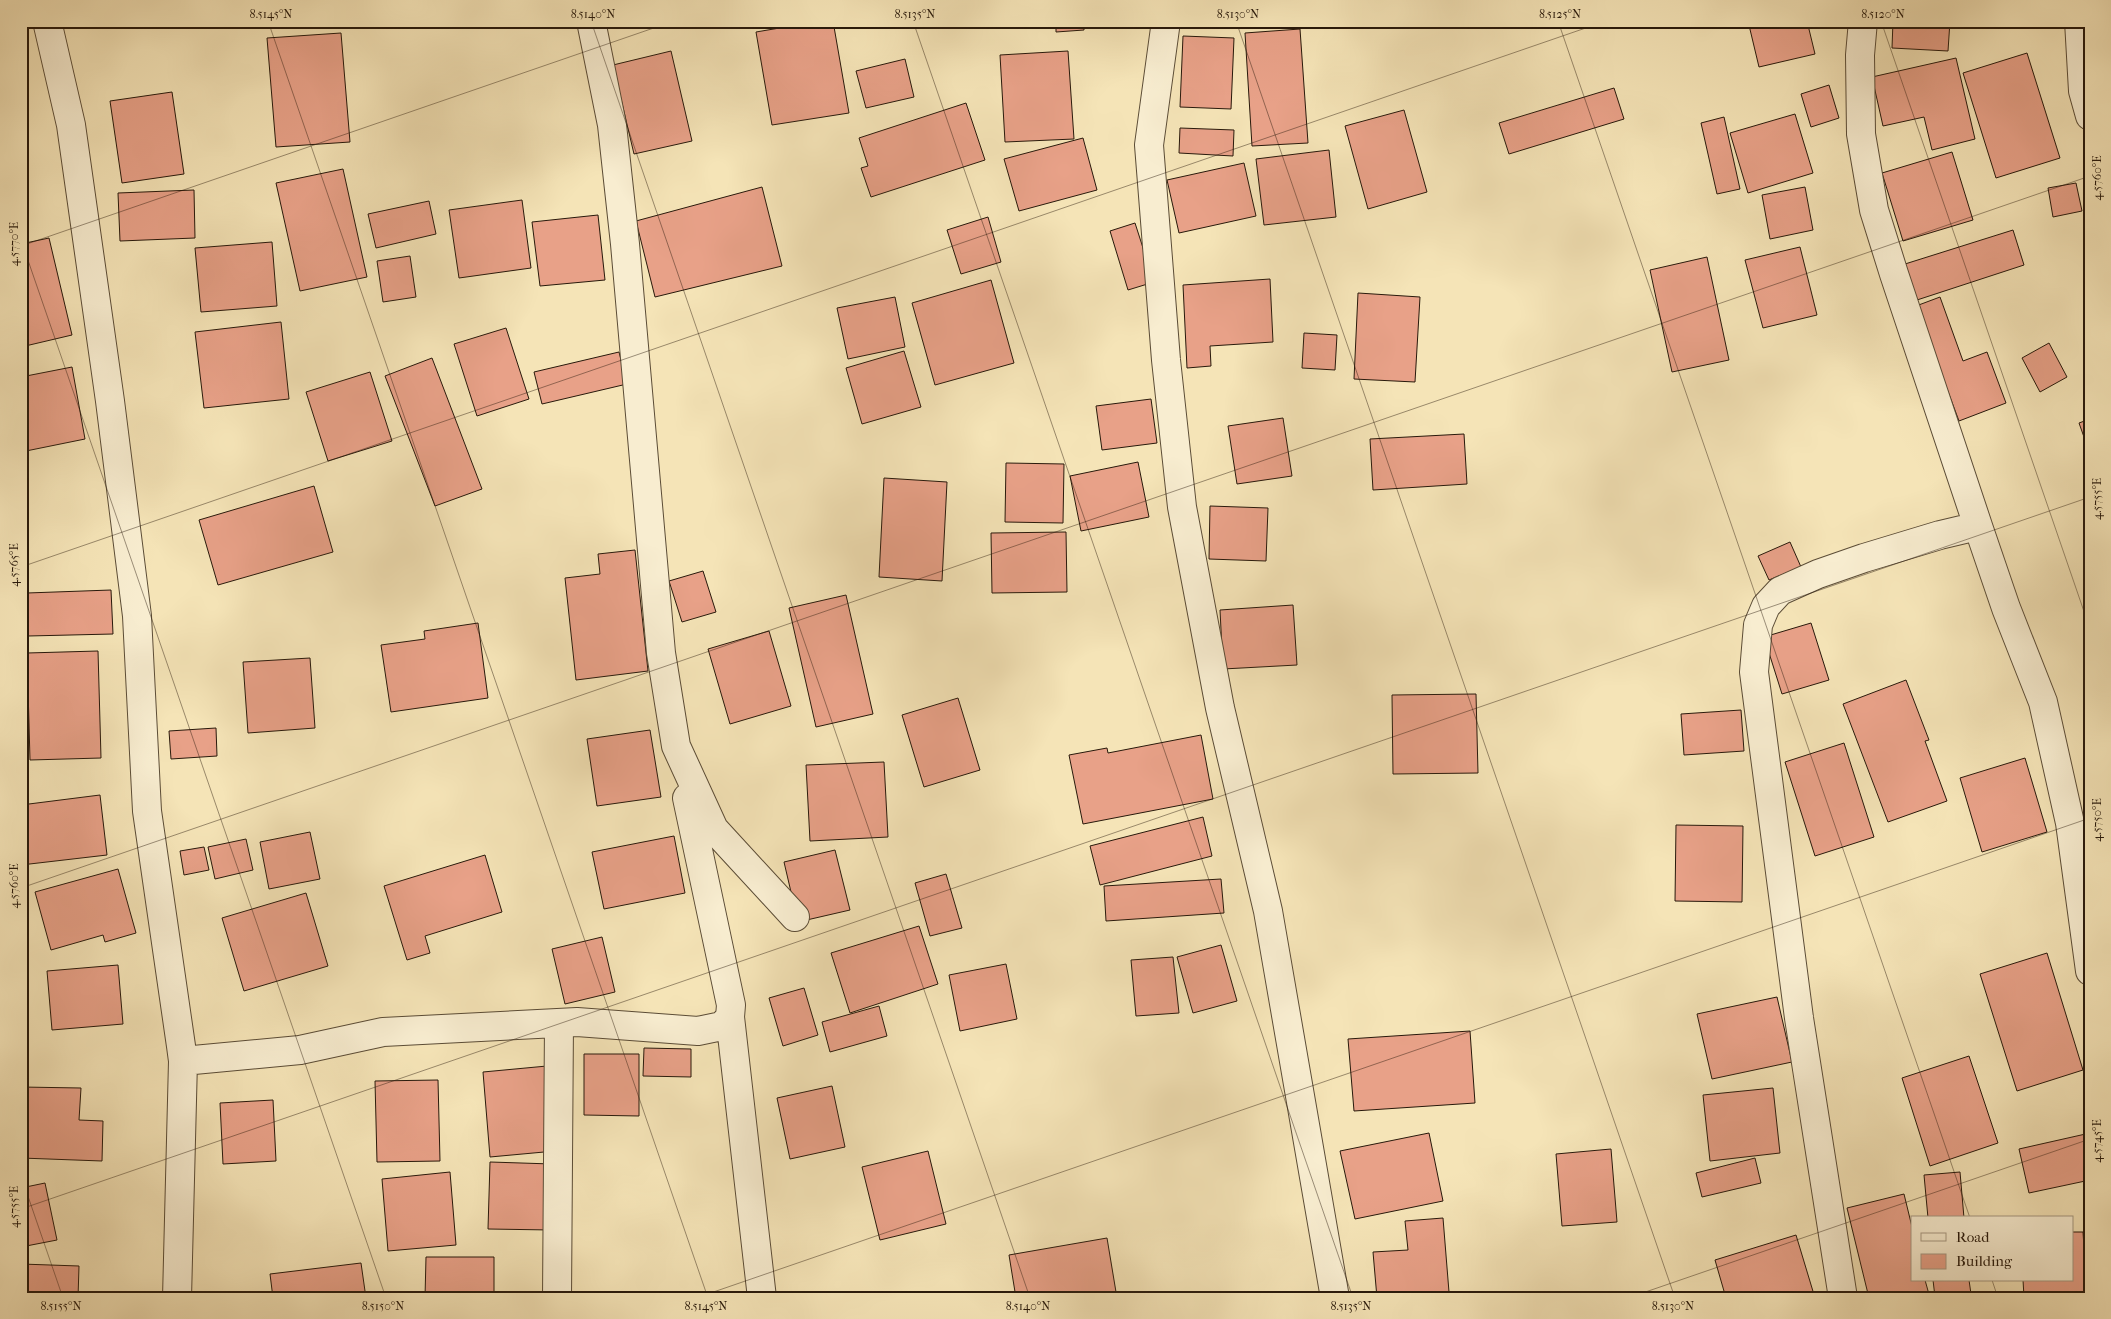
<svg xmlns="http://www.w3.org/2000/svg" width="2111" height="1319" font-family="'IM FELL French Canon',serif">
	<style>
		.building { fill: #e8a188; stroke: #28190b }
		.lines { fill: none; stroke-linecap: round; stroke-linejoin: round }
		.street-casing { stroke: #5b4c36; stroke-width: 30 }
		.street { stroke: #f8edd0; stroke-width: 28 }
		.ticks { fill: none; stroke: #28190b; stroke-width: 1; stroke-opacity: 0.45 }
		.neatline { fill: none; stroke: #28190b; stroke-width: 2 }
		.ticks-label { font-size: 12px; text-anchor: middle; fill: #28190b }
	</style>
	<rect width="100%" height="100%" fill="#f5e4b7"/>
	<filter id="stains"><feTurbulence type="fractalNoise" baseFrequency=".004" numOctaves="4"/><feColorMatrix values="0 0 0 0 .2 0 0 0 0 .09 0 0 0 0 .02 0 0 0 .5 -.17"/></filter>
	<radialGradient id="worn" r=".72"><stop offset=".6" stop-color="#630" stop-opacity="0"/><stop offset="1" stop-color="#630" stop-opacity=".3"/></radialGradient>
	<path class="building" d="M 821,21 L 833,21 L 849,113 L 772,125 L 756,32 Z
		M 1056,21 L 1084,21 L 1084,30 L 1056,32 Z
		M 1748,21 L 1807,21 L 1815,54 L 1759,67 Z
		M 1893,21 L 1950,21 L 1948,51 L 1892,48 Z
		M 1300,29 L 1308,143 L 1252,146 L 1245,33 Z
		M 341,33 L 350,142 L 276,147 L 267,38 Z
		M 1183,36 L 1234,38 L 1231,109 L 1180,107 Z
		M 671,51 L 692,141 L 634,154 L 613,65 Z
		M 1068,51 L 1074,139 L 1005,142 L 1000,55 Z
		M 2027,53 L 2060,158 L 1996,178 L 1963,73 Z
		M 1956,58 L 1975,139 L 1932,150 L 1924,117 L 1883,126 L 1872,77 Z
		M 905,59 L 914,97 L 866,108 L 856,71 Z
		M 1829,85 L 1839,118 L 1811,127 L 1801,94 Z
		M 1614,88 L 1624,119 L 1509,154 L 1499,123 Z
		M 172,92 L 184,174 L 122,183 L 110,101 Z
		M 966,103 L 985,160 L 871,197 L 861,168 L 868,166 L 859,138 Z
		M 1404,110 L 1427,192 L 1368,209 L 1345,126 Z
		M 1795,114 L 1813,173 L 1748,193 L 1730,133 Z
		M 1724,117 L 1740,189 L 1717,194 L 1701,123 Z
		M 1180,128 L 1234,130 L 1233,156 L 1179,153 Z
		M 1083,138 L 1097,190 L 1019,211 L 1004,159 Z
		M 1329,150 L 1336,217 L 1264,225 L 1256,159 Z
		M 1952,152 L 1973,220 L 1903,241 L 1882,173 Z
		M 1244,163 L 1256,216 L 1179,233 L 1167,180 Z
		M 343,169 L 367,277 L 300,291 L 276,183 Z
		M 2076,183 L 2082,211 L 2053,217 L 2048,188 Z
		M 762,187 L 782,266 L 655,297 L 636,221 Z
		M 1805,187 L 1813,230 L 1770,239 L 1762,195 Z
		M 194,190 L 195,238 L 120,241 L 118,193 Z
		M 522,200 L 531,268 L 459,278 L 449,210 Z
		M 429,201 L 436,234 L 376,248 L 368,214 Z
		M 598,215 L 605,280 L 540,286 L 532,222 Z
		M 988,217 L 1001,262 L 961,274 L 947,230 Z
		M 1135,223 L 1154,282 L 1128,290 L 1110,231 Z
		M 2013,230 L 2024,265 L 1917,300 L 1905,264 Z
		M 49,238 L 72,335 L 21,347 L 21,244 Z
		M 272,242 L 277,306 L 201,312 L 195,248 Z
		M 1800,247 L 1817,315 L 1763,328 L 1745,260 Z
		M 410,256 L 416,297 L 383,302 L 377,261 Z
		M 1707,257 L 1729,360 L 1672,372 L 1650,270 Z
		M 1270,279 L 1273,342 L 1210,346 L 1211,366 L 1187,368 L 1183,285 Z
		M 991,280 L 1014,363 L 935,385 L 912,303 Z
		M 1358,293 L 1420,297 L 1415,382 L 1354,379 Z
		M 895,297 L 905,347 L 848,359 L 837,308 Z
		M 1940,297 L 1963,361 L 1987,352 L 2006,403 L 1959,421 L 1916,306 Z
		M 281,322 L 289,399 L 204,408 L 195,332 Z
		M 506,328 L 529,399 L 477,416 L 454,344 Z
		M 1304,333 L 1337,335 L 1335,370 L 1302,368 Z
		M 2049,343 L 2067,377 L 2040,392 L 2022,358 Z
		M 904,351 L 921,407 L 862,424 L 846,368 Z
		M 619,352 L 627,384 L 542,404 L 534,372 Z
		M 432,358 L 482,489 L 435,506 L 385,376 Z
		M 72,367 L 85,439 L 21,452 L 21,377 Z
		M 370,372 L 392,441 L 328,461 L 306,392 Z
		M 1151,399 L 1157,443 L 1102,450 L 1096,406 Z
		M 1283,418 L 1292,476 L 1237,484 L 1228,426 Z
		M 2090,419 L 2090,454 L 2079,423 Z
		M 1464,434 L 1467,484 L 1373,490 L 1370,439 Z
		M 1138,462 L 1149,517 L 1081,531 L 1070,476 Z
		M 1006,463 L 1064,464 L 1063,523 L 1005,522 Z
		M 884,478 L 947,482 L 942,581 L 879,577 Z
		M 314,486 L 333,552 L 218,585 L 199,520 Z
		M 1210,506 L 1268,508 L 1266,561 L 1209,559 Z
		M 1066,532 L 1067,592 L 992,593 L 991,533 Z
		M 1790,542 L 1801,567 L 1769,580 L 1758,556 Z
		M 635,550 L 648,671 L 576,680 L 565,578 L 600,574 L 598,554 Z
		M 703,571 L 716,612 L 682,622 L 669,581 Z
		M 111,590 L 113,634 L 28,636 L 27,593 Z
		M 846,595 L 873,714 L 816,727 L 789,608 Z
		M 1293,605 L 1297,665 L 1223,669 L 1220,610 Z
		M 478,623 L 488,698 L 391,712 L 381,645 L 425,639 L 424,631 Z
		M 1811,623 L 1829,680 L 1782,694 L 1764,637 Z
		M 769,631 L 791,706 L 730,724 L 708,649 Z
		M 98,651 L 101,758 L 30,760 L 27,653 Z
		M 310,658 L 315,728 L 248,733 L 243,662 Z
		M 1906,680 L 1929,740 L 1925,741 L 1947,801 L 1888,822 L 1843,704 Z
		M 1476,694 L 1478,773 L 1393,774 L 1392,695 Z
		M 958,698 L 980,770 L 924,787 L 902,715 Z
		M 1741,710 L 1744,751 L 1684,755 L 1681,714 Z
		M 216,728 L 217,756 L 171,759 L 169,731 Z
		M 650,730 L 661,797 L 597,806 L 587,739 Z
		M 1201,735 L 1213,799 L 1083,824 L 1069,755 L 1107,748 L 1108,753 Z
		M 1844,743 L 1874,837 L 1815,856 L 1785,762 Z
		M 2025,758 L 2047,832 L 1982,852 L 1960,778 Z
		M 884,762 L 888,837 L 810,841 L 806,765 Z
		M 100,795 L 107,855 L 21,865 L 21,805 Z
		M 1203,817 L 1212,856 L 1100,885 L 1090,846 Z
		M 1676,825 L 1743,826 L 1742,902 L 1675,901 Z
		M 310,832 L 320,879 L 269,889 L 260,842 Z
		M 674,836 L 685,893 L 604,909 L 592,852 Z
		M 246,839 L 253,870 L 215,879 L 208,847 Z
		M 204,847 L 209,870 L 184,875 L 180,851 Z
		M 835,850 L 850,910 L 798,922 L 784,862 Z
		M 485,855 L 502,912 L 425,936 L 430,953 L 407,960 L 384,886 Z
		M 118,869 L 136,933 L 105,942 L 103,935 L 51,950 L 35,892 Z
		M 946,874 L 962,928 L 930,936 L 915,883 Z
		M 1221,879 L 1224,913 L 1106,921 L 1104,886 Z
		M 306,893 L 328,966 L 244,991 L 222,918 Z
		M 919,926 L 938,984 L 850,1013 L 831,953 Z
		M 602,937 L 615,992 L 565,1004 L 552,949 Z
		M 1221,945 L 1237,1001 L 1193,1013 L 1177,957 Z
		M 2047,953 L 2083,1070 L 2017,1091 L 1980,974 Z
		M 1173,957 L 1179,1013 L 1136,1016 L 1131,960 Z
		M 1006,964 L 1017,1019 L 960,1031 L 949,975 Z
		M 118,965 L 123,1024 L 52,1030 L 47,971 Z
		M 804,988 L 818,1035 L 783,1046 L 769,998 Z
		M 1777,997 L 1792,1062 L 1712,1079 L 1697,1014 Z
		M 879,1006 L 887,1036 L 830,1052 L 822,1022 Z
		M 1470,1031 L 1475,1103 L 1354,1111 L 1348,1039 Z
		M 644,1048 L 691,1049 L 691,1077 L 643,1076 Z
		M 584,1054 L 639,1054 L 639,1116 L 584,1115 Z
		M 1969,1056 L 1998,1143 L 1930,1166 L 1902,1078 Z
		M 547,1066 L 555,1151 L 490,1157 L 483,1072 Z
		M 438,1080 L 440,1161 L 377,1162 L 375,1081 Z
		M 832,1086 L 845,1147 L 790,1159 L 777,1098 Z
		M 21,1087 L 81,1088 L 79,1120 L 103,1121 L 102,1161 L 21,1158 Z
		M 1773,1088 L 1780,1153 L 1710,1161 L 1703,1095 Z
		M 273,1100 L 276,1161 L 223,1164 L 220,1103 Z
		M 1429,1133 L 1443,1201 L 1355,1219 L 1340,1151 Z
		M 2090,1133 L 2090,1180 L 2029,1193 L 2019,1149 Z
		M 1611,1149 L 1617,1222 L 1562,1226 L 1556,1154 Z
		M 928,1151 L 946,1224 L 880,1240 L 862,1167 Z
		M 1755,1158 L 1761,1183 L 1702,1197 L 1696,1173 Z
		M 490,1162 L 552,1164 L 551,1230 L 488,1229 Z
		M 450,1172 L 456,1245 L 388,1251 L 382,1179 Z
		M 1960,1172 L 1964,1218 L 1928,1218 L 1924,1175 Z
		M 45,1183 L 57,1240 L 21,1247 L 21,1188 Z
		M 1904,1194 L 1912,1227 L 1912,1280 L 1925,1280 L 1930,1298 L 1869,1298 L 1847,1208 Z
		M 1443,1218 L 1449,1292 L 1377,1298 L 1373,1252 L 1408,1250 L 1405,1221 Z
		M 2072,1232 L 2083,1232 L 2087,1293 L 2024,1297 L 2023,1280 L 2072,1280 Z
		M 1796,1235 L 1815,1298 L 1726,1298 L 1715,1260 Z
		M 1107,1238 L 1117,1298 L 1016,1298 L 1009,1255 Z
		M 426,1257 L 494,1257 L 494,1298 L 425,1298 Z
		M 361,1263 L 366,1298 L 273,1298 L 270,1274 Z
		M 21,1264 L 79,1266 L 78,1298 L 21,1298 Z
		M 1933,1280 L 1969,1280 L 1971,1294 L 1935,1297 Z"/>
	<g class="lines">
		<defs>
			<path id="street" d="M 47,21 L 71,125 L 110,401 L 137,616 L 147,811 L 181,1046 L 183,1061 L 177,1298
				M 591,21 L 612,125 L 625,244 L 661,653 L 676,746 L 714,829 L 795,917
				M 1166,21 L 1149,145 L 1166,360 L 1182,507 L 1220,708 L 1268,911 L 1335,1298
				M 2079,21 L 2083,91 L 2090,116
				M 1978,526 L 2006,608 L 2043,702 L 2070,823 L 2090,971
				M 687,798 L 731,1005 L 730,1017 L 762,1298
				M 183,1061 L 300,1050 L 383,1032 L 577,1022 L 698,1031 L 722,1026 L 730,1017
				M 557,1298 L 559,1023
				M 1843,1298 L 1799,1018 L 1754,672 L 1758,625 L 1766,606 L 1780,591 L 1818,574 L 1864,558 L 1940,535 L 1978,526 L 1894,274 L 1874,210 L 1861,134 L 1860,55 L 1863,21"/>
		</defs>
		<use href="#street" class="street-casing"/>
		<use href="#street" class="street"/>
	</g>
	<path class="ticks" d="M 268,21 L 708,1298M 591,21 L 1030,1298M 913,21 L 1353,1298M 1236,21 L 1675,1298M 1558,21 L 1970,1218M 1881,21 L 2090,629M 21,240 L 386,1298M 21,246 L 674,21M 21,567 L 1606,21M 21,888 L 2090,176M 21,1176 L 63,1298M 21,1209 L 2090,497M 1992,1280 L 1998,1298M 696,1298 L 2090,818M 1628,1298 L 2090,1139"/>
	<rect width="2111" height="1319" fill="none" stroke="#f5e4b7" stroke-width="55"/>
	<rect x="1911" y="1216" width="162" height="65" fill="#f8edd0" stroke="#a59881"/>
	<rect x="1921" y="1233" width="25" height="8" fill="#f8edd0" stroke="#a59881"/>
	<text x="1956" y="1242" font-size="15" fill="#28190b">Road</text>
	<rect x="1921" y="1254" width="25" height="15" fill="#e8a188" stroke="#a59881"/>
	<text x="1956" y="1266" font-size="15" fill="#28190b">Building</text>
	<rect x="28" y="28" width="2056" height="1264" class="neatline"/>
	<g class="ticks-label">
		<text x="271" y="18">8.5145°N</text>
		<text x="593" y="18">8.5140°N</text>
		<text x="915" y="18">8.5135°N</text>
		<text x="1238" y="18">8.5130°N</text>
		<text x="1560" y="18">8.5125°N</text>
		<text x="1883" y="18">8.5120°N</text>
		<text transform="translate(2097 178) rotate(-90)" y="4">4.5760°E</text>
		<text transform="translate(14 244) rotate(-90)" y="4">4.5770°E</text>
		<text transform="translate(2097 499) rotate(-90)" y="4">4.5755°E</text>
		<text transform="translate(14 565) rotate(-90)" y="4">4.5765°E</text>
		<text transform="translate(2097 820) rotate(-90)" y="4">4.5750°E</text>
		<text transform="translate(14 886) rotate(-90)" y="4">4.5760°E</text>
		<text transform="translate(2097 1141) rotate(-90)" y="4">4.5745°E</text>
		<text transform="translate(14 1207) rotate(-90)" y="4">4.5755°E</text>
		<text x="61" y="1310">8.5155°N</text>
		<text x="383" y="1310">8.5150°N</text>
		<text x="706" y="1310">8.5145°N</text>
		<text x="1028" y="1310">8.5140°N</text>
		<text x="1351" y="1310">8.5135°N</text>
		<text x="1673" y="1310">8.5130°N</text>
	</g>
	<rect width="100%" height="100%" filter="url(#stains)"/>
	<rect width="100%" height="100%" fill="url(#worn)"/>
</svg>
